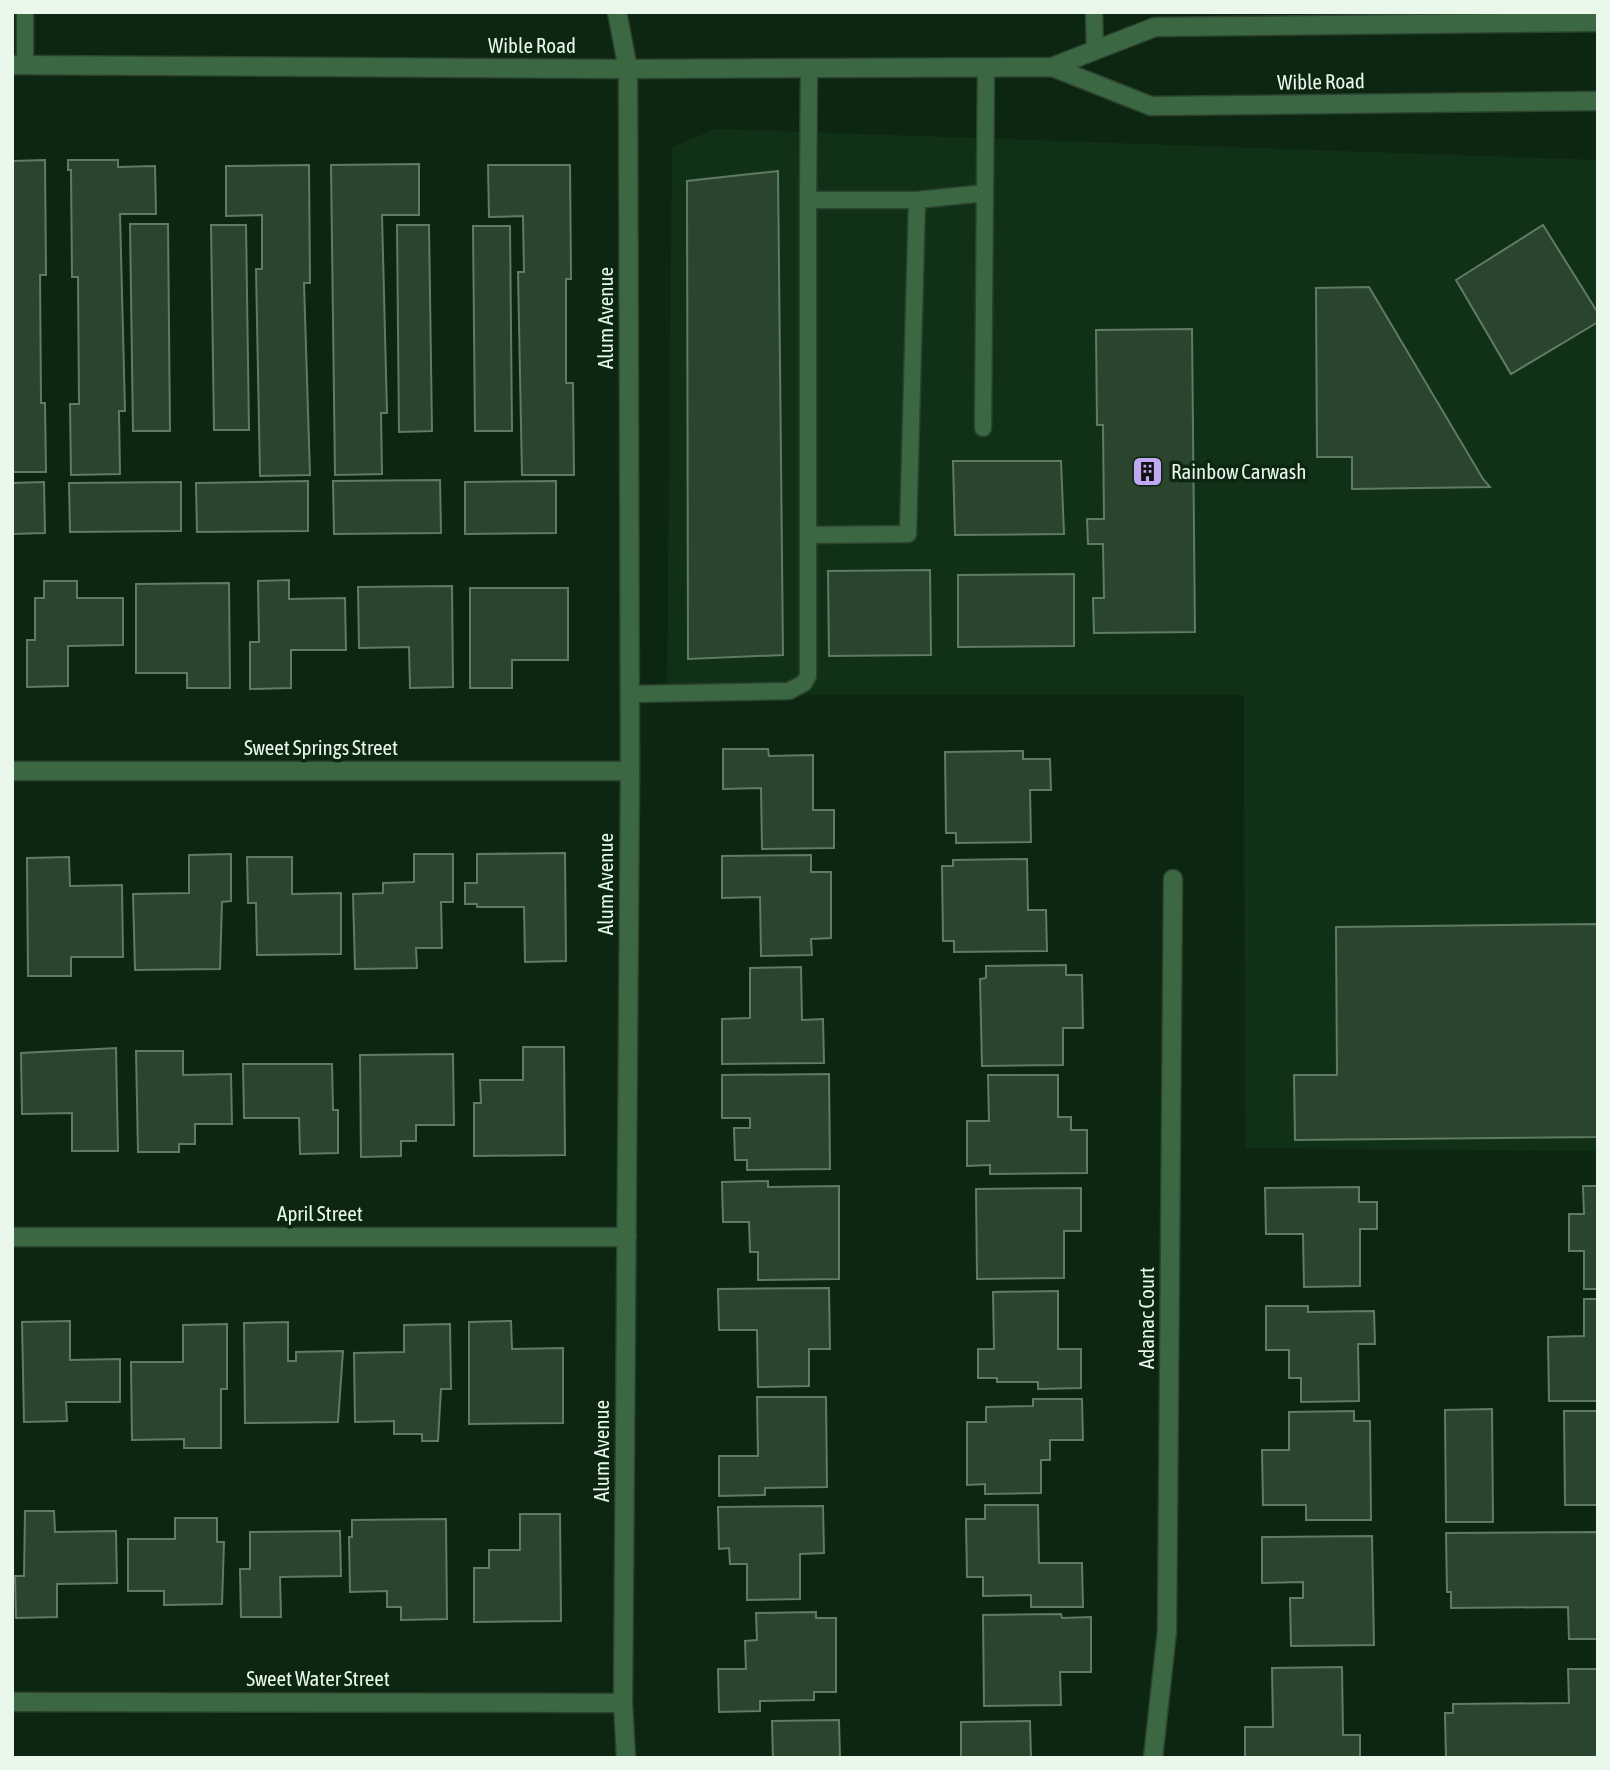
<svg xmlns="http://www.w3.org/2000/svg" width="1610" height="1770" font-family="'Asap Condensed',sans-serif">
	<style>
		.built { fill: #113117 }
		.building { fill: #2a442e; stroke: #607b63; stroke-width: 2 }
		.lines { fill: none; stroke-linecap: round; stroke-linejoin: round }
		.service-casing { stroke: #2c4330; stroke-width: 19 }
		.minor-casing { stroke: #2c4330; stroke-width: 21 }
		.tertiary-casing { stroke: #2c4330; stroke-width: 21 }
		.service { stroke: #3b6842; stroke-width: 16 }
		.minor { stroke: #3b6842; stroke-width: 18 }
		.tertiary { stroke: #3b6842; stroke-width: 18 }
		.labels { text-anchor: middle; stroke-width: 7; stroke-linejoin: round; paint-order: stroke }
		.street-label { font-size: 21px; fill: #e9f8ea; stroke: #0d2612 }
		.poi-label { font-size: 21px; fill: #e9f8ea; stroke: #0d2612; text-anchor: start }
	</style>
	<rect width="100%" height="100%" fill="#0d2612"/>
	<path class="built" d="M 716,129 L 1598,160 L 1598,1151 L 1245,1148 L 1244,695 L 667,695 L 672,147 Z"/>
	<path class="building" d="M 45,160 L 46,275 L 40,275 L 41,403 L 45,403 L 46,472 L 12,472 L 12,161 Z
		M 68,160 L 118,160 L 118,167 L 155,166 L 156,214 L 120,214 L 125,411 L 119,411 L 120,474 L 71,475 L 70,404 L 79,404 L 78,277 L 72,277 L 71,170 L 68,170 Z
		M 419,164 L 419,215 L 382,215 L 387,413 L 381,413 L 382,474 L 335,475 L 331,165 Z
		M 309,165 L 310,283 L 304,283 L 310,475 L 260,476 L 256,269 L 262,269 L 262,215 L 226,216 L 226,166 Z
		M 488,165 L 570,165 L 571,279 L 566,279 L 566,383 L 573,383 L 574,475 L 522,475 L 518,272 L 524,272 L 523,216 L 489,217 Z
		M 778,171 L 783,655 L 688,659 L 687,181 Z
		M 130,224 L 168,224 L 170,431 L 133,431 Z
		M 211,225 L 246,225 L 249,430 L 214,430 Z
		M 397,225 L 429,225 L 432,431 L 399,432 Z
		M 1543,225 L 1598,313 L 1598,322 L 1511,374 L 1456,280 Z
		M 473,226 L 510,226 L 512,431 L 475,431 Z
		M 1369,287 L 1483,479 L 1490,487 L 1352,489 L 1352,457 L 1317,457 L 1316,288 Z
		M 1192,329 L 1195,632 L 1094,633 L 1093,598 L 1104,598 L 1103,544 L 1088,544 L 1087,519 L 1104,519 L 1103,425 L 1097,425 L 1096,330 Z
		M 953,461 L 1061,461 L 1064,534 L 955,535 Z
		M 440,480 L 441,533 L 334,534 L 333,481 Z
		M 308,481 L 308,531 L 197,532 L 196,483 Z
		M 556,481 L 556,533 L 465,534 L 465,482 Z
		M 44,482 L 45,533 L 12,534 L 12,483 Z
		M 181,482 L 181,531 L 70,532 L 69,483 Z
		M 930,570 L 931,655 L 829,656 L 828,571 Z
		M 1074,574 L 1074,646 L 958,647 L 958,575 Z
		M 289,580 L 289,599 L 345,598 L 346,650 L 291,650 L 291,688 L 250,689 L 250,642 L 259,642 L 258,581 Z
		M 44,581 L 77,581 L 77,598 L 123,598 L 123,645 L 68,646 L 68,686 L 27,687 L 27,640 L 35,640 L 35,598 L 44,598 Z
		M 229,583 L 230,688 L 187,688 L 187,673 L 136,673 L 136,584 Z
		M 452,586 L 453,687 L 410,688 L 409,647 L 359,648 L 358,587 Z
		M 470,588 L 568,588 L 568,660 L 512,660 L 512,688 L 470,688 Z
		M 723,749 L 768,749 L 769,756 L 813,755 L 813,810 L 834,810 L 834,848 L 762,849 L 761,788 L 723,789 Z
		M 1023,751 L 1023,759 L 1050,759 L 1051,790 L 1030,790 L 1031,842 L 956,843 L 956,833 L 946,833 L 945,752 Z
		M 565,853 L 566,961 L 525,962 L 524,907 L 477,907 L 477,904 L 465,904 L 465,883 L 477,883 L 477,854 Z
		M 231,854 L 231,901 L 222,902 L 220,969 L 135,970 L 133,894 L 189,893 L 189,855 Z
		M 414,854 L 453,854 L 453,902 L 441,902 L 442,948 L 416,948 L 417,968 L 355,969 L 353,894 L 383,893 L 383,883 L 414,882 Z
		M 811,855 L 811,872 L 831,872 L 831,938 L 811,939 L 812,955 L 761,956 L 760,897 L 722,898 L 722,856 Z
		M 69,857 L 70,886 L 122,885 L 123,957 L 71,957 L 71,976 L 28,976 L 27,858 Z
		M 247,857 L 292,857 L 292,894 L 341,893 L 341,954 L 257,955 L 256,903 L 248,903 Z
		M 1027,859 L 1028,910 L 1046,910 L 1047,951 L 954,952 L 954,941 L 943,941 L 942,866 L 953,866 L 953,860 Z
		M 1598,924 L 1598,1137 L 1295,1140 L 1294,1075 L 1337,1075 L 1336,927 Z
		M 1066,965 L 1066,975 L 1082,975 L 1083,1028 L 1063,1028 L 1063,1065 L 982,1066 L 980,979 L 986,978 L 986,966 Z
		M 801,967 L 802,1020 L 823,1019 L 824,1063 L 722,1064 L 722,1019 L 750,1018 L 750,968 Z
		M 523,1047 L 564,1047 L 565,1155 L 474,1156 L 474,1103 L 481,1103 L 480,1080 L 523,1080 Z
		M 116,1048 L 118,1151 L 72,1151 L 72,1113 L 22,1114 L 21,1053 Z
		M 136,1051 L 183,1051 L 183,1075 L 231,1074 L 232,1124 L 195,1124 L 195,1144 L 179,1144 L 179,1152 L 138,1152 Z
		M 453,1054 L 454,1125 L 416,1125 L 416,1141 L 401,1141 L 401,1156 L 361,1157 L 360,1055 Z
		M 243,1064 L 332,1064 L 333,1110 L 338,1110 L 338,1153 L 300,1154 L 299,1118 L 244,1118 Z
		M 829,1074 L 830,1169 L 747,1170 L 747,1160 L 735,1160 L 734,1128 L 750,1128 L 750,1118 L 722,1118 L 722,1075 Z
		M 988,1075 L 1058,1075 L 1058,1117 L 1071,1117 L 1071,1130 L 1087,1130 L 1087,1173 L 990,1174 L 990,1165 L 967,1166 L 967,1121 L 989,1121 Z
		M 768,1181 L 768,1187 L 839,1186 L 839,1279 L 758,1280 L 758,1252 L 750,1252 L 749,1222 L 723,1222 L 722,1182 Z
		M 1583,1186 L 1598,1186 L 1598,1289 L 1584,1289 L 1584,1251 L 1569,1251 L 1569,1214 L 1584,1214 Z
		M 1359,1187 L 1359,1202 L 1377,1202 L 1377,1229 L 1360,1229 L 1360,1286 L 1304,1287 L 1303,1234 L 1266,1234 L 1265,1188 Z
		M 1081,1188 L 1081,1231 L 1064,1231 L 1064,1278 L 977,1279 L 976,1189 Z
		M 829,1288 L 830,1349 L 809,1349 L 809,1386 L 758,1387 L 757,1330 L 719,1330 L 718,1289 Z
		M 1058,1291 L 1058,1349 L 1081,1349 L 1081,1388 L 1038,1389 L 1038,1382 L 997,1382 L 997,1378 L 978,1378 L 978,1349 L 994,1349 L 993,1292 Z
		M 1584,1299 L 1598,1299 L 1598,1401 L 1549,1401 L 1548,1337 L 1584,1336 Z
		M 1266,1306 L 1308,1306 L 1308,1312 L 1374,1311 L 1375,1344 L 1358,1344 L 1359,1401 L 1301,1402 L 1301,1378 L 1289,1378 L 1289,1350 L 1266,1350 Z
		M 70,1321 L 70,1360 L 120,1359 L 120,1402 L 66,1402 L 67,1421 L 24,1422 L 22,1322 Z
		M 511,1321 L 512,1349 L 563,1348 L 563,1423 L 469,1424 L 469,1322 Z
		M 288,1322 L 288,1361 L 296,1361 L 296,1352 L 343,1351 L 338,1422 L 245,1423 L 244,1323 Z
		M 227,1324 L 227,1389 L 221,1389 L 221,1448 L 184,1448 L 184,1439 L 132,1440 L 131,1362 L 183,1362 L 183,1325 Z
		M 450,1324 L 451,1389 L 441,1389 L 438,1441 L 422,1441 L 422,1434 L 394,1434 L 394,1421 L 355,1422 L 354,1353 L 404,1352 L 404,1325 Z
		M 757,1397 L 826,1397 L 827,1487 L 765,1488 L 765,1495 L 719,1496 L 719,1456 L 758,1456 Z
		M 1033,1399 L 1082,1399 L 1083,1440 L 1050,1440 L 1050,1460 L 1041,1460 L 1041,1493 L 985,1494 L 985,1484 L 967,1485 L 967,1422 L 986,1422 L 986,1407 L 1033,1406 Z
		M 1492,1409 L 1493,1522 L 1446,1522 L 1445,1410 Z
		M 1354,1411 L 1354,1421 L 1370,1421 L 1371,1520 L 1306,1520 L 1306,1505 L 1263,1505 L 1262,1450 L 1289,1450 L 1289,1412 Z
		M 1564,1411 L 1598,1411 L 1598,1505 L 1565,1505 Z
		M 985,1505 L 1038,1505 L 1039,1563 L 1082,1563 L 1083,1607 L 1031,1607 L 1031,1595 L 983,1596 L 983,1577 L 967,1577 L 966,1519 L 985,1519 Z
		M 823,1506 L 824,1553 L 800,1554 L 800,1599 L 747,1600 L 747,1564 L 730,1564 L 729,1548 L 719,1549 L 718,1507 Z
		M 25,1511 L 54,1511 L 55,1532 L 116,1531 L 117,1583 L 57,1584 L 57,1617 L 16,1618 L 15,1576 L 24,1576 Z
		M 520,1514 L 560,1514 L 561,1621 L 474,1622 L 474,1568 L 489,1568 L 489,1550 L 520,1550 Z
		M 175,1518 L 217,1518 L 217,1542 L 224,1542 L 222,1604 L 164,1605 L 164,1591 L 128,1591 L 128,1539 L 175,1539 Z
		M 446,1519 L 447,1619 L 401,1620 L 401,1607 L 387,1607 L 387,1591 L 350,1592 L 349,1537 L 352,1537 L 352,1520 Z
		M 340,1531 L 341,1576 L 280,1577 L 281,1617 L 241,1617 L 240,1569 L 250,1569 L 250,1532 Z
		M 1598,1532 L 1598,1639 L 1569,1639 L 1568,1607 L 1451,1608 L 1451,1592 L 1447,1592 L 1446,1533 Z
		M 1372,1536 L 1374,1645 L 1291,1646 L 1290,1598 L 1303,1598 L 1303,1582 L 1262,1583 L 1262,1537 Z
		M 816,1612 L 816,1618 L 836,1618 L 836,1692 L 814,1692 L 814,1700 L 760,1701 L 760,1711 L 719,1712 L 718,1669 L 746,1669 L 745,1641 L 757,1640 L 756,1613 Z
		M 1061,1614 L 1062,1618 L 1091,1617 L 1091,1672 L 1060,1672 L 1061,1705 L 984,1706 L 983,1615 Z
		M 1342,1667 L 1343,1735 L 1360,1735 L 1360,1758 L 1245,1758 L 1245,1727 L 1273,1727 L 1272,1668 Z
		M 1568,1669 L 1598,1669 L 1598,1758 L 1446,1758 L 1445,1713 L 1453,1713 L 1453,1704 L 1569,1703 Z
		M 839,1720 L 840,1758 L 773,1758 L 772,1721 Z
		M 1030,1721 L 1031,1758 L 961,1758 L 961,1722 Z"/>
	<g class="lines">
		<defs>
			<path id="service" d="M 25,12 L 25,65
				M 1094,12 L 1095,51
				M 808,200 L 809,68
				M 917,200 L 808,200 L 808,535 L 908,534 L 917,200 L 985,193
				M 983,428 L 986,68
				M 630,694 L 789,691 L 804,683 L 808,676 L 808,535"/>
			<path id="minor" d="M 617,12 L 628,69 L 630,771 L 623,1703 L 626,1758
				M 12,771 L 630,771
				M 12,1237 L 627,1237
				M 12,1702 L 623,1703
				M 1153,1758 L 1167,1631 L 1173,879"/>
			<path id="tertiary" d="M 12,65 L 628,69 L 1052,67 L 1155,27 L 1598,22
				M 1052,67 L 1151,106 L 1598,101"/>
		</defs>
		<use href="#service" class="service-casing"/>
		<use href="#minor" class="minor-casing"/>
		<use href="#tertiary" class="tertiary-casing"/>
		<use href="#service" class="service"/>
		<use href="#minor" class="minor"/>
		<use href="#tertiary" class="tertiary"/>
	</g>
	<defs>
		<symbol id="building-square" viewBox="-11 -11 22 22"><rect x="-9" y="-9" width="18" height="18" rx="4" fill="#c0a8f4" stroke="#0d2612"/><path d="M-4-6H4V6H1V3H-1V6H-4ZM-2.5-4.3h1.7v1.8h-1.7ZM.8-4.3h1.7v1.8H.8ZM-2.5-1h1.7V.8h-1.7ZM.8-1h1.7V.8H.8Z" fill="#111"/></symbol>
	</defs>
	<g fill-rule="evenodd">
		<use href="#building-square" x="1130" y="454" width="35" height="35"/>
	</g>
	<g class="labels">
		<g class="street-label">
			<text x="532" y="53">Wible Road</text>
			<text transform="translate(1321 82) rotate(-1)" y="7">Wible Road</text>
			<text transform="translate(606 318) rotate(-90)" y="7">Alum Avenue</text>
			<text x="321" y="755">Sweet Springs Street</text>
			<text transform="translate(606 884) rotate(-90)" y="7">Alum Avenue</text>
			<text x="320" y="1221">April Street</text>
			<text transform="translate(1147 1318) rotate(-90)" y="7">Adanac Court</text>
			<text transform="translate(602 1451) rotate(-90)" y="7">Alum Avenue</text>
			<text x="318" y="1686">Sweet Water Street</text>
		</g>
		<g class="poi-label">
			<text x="1171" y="479">Rainbow Carwash</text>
		</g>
	</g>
	<rect width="1610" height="1770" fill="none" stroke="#e9f8ea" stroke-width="28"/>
</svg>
